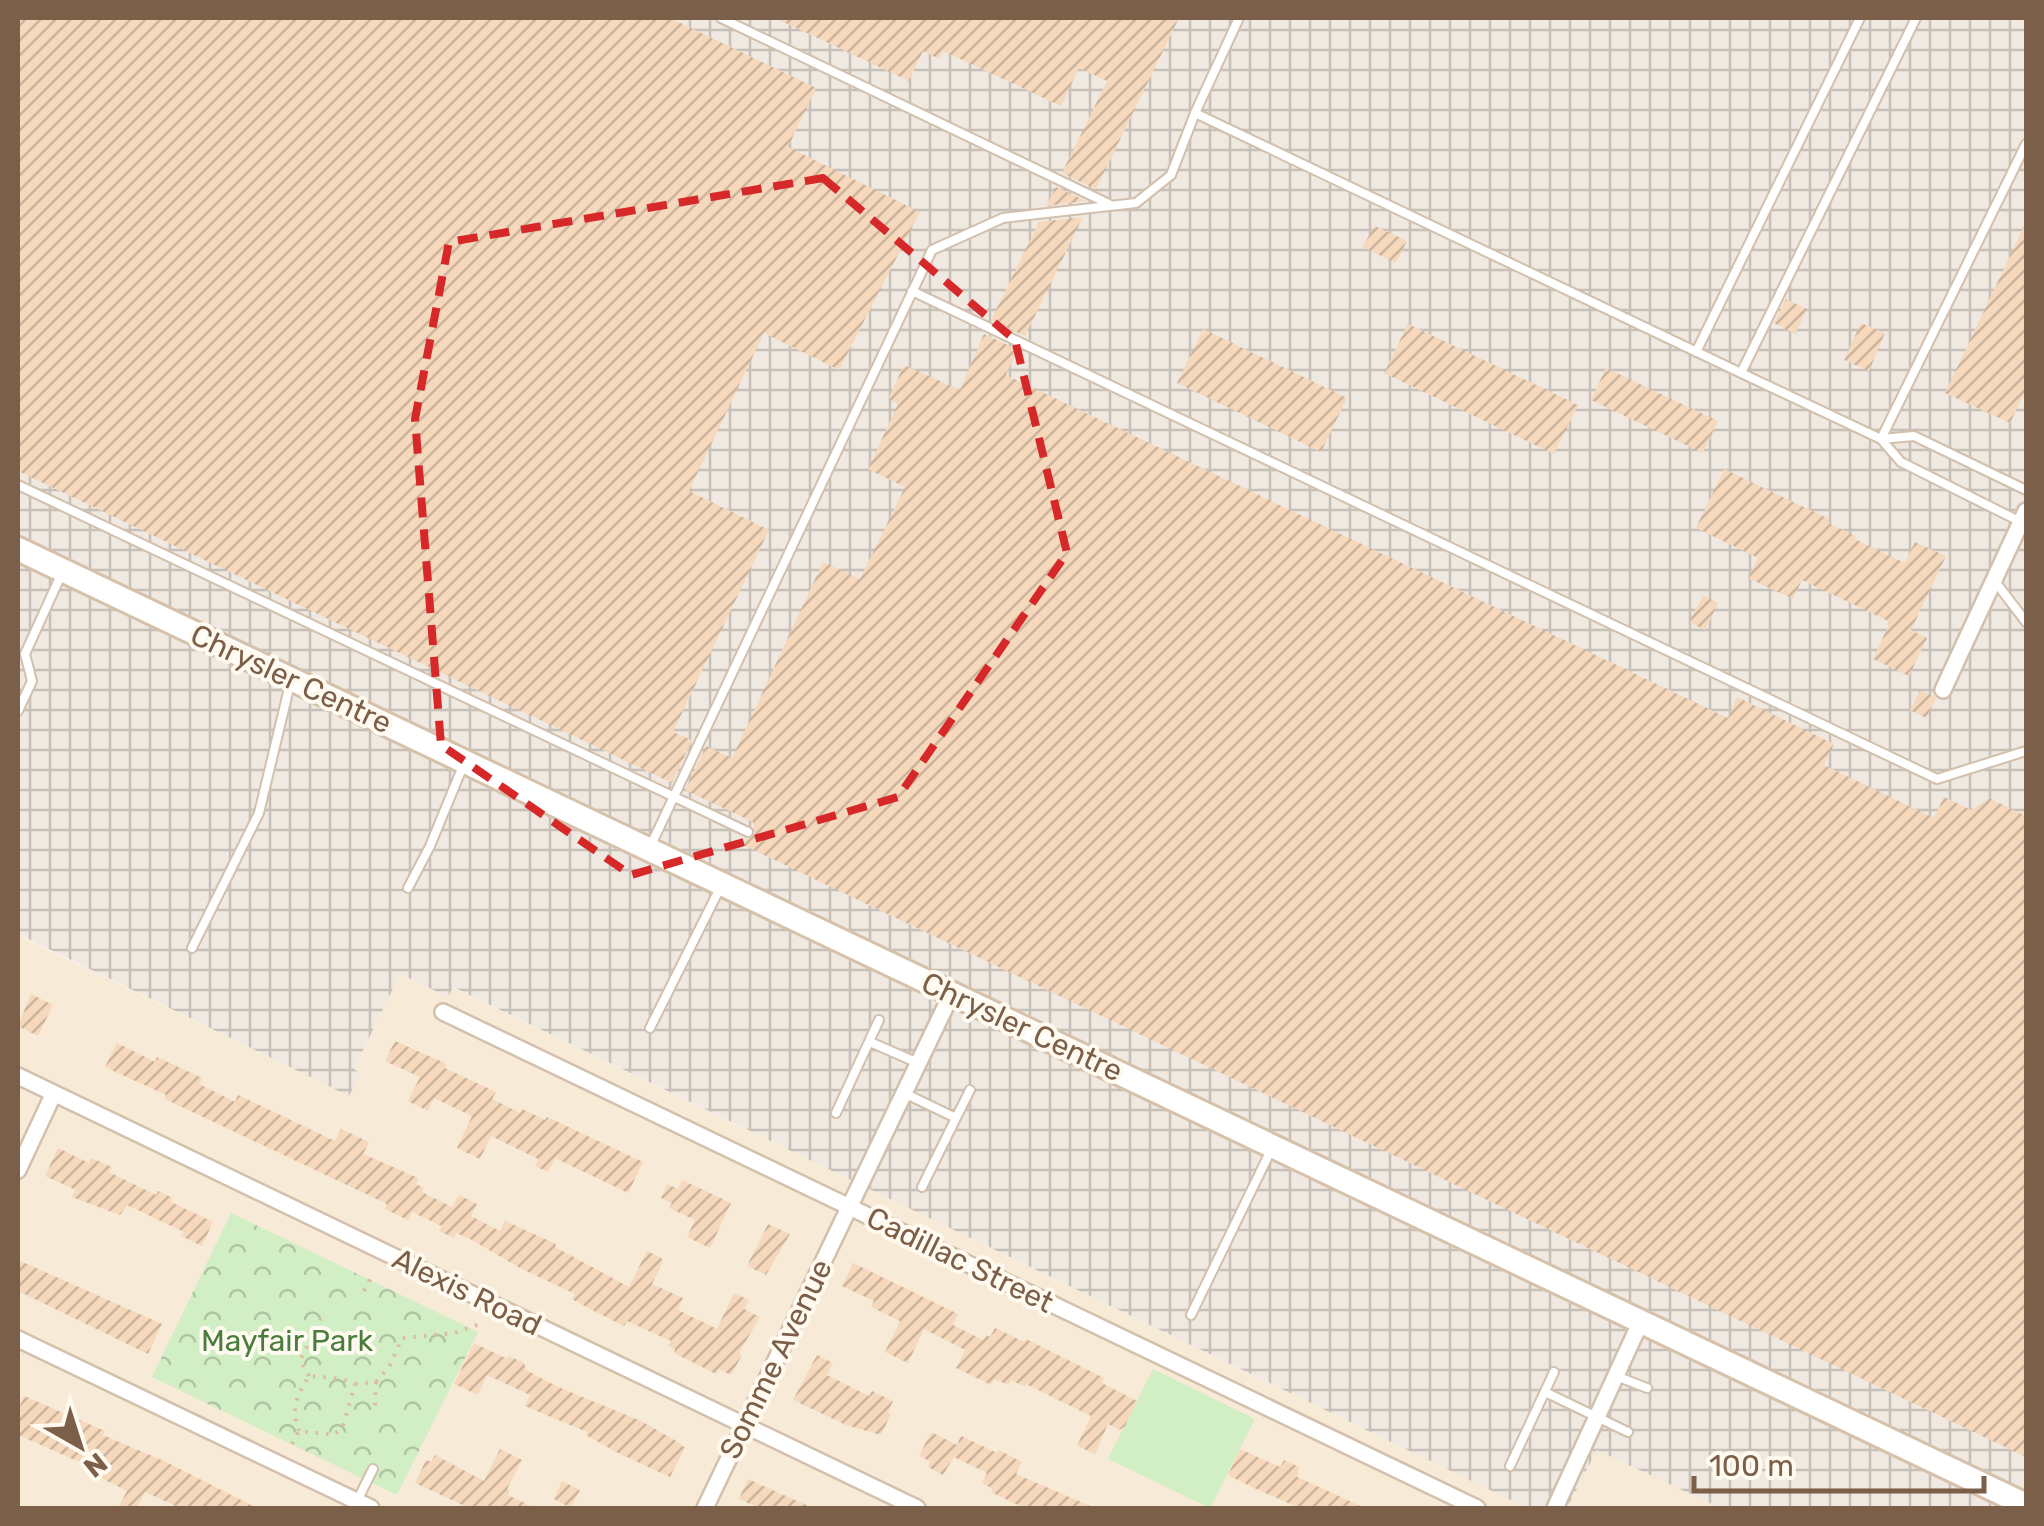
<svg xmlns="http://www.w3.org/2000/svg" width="2044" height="1526" font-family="Rubik,sans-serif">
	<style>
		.residential { fill: #f7ead6 }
		.industrial { fill: url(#industrial-grid) }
		.green { fill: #d2eec5 }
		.forest { fill: url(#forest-crowns) }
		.building { fill: url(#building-hatch) }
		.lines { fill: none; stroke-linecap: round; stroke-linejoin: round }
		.lane-casing { stroke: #d2c0ac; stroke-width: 12 }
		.street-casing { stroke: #d2c0ac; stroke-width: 20 }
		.secondary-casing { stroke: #d6c1aa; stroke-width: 28 }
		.path { stroke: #dcbca0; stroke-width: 4; stroke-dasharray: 2.5 8; stroke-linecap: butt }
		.lane { stroke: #fff; stroke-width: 8 }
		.street { stroke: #fff; stroke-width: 15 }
		.secondary { stroke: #fff; stroke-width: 22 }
		.marked { fill: none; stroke: #d62828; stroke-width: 8; stroke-dasharray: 20 12; stroke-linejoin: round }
		.labels { text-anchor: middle; stroke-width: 8; stroke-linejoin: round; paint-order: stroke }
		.street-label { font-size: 30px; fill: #7c5f49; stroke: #fffaf0 }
		.park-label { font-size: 30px; fill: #4a7c3d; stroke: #fffaf0 }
	</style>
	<defs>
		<pattern id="industrial-grid" width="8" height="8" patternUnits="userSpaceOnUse" patternTransform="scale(2.5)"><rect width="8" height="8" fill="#efe9e2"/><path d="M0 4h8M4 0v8" fill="none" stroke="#c7c0b9"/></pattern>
		<pattern id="forest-crowns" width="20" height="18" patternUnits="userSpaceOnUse" patternTransform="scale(2.5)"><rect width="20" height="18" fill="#d2eec5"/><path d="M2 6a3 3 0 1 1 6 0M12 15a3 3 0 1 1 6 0" fill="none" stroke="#afc4a2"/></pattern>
		<pattern id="building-hatch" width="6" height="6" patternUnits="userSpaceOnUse" patternTransform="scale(2.5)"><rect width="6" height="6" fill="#f6d9bd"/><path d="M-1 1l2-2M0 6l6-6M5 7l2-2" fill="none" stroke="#ccb39c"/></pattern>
	</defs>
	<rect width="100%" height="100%" fill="#fef7e8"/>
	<path class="residential" d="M 18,935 L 349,1096 L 354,1069 L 400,974 L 448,997 L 452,987 L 1527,1508 L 18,1508 Z
		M 1597,1449 L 1720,1508 L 1567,1508 Z"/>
	<path class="industrial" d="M 18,18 L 2026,18 L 2026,1508 L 1720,1508 L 1597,1450 L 1567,1508 L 1527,1508 L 453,987 L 448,997 L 400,974 L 354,1069 L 360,1073 L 349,1096 L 18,934 Z"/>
	<path class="green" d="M 1153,1369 L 1255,1419 L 1210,1508 L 1108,1459 Z"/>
	<path class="forest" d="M 231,1213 L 478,1332 L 397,1495 L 152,1377 Z"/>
	<path class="building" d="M 18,18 L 670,18 L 816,88 L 788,147 L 920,212 L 839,370 L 764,333 L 689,491 L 769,530 L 673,732 L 692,740 L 672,783 L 18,471 Z
		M 775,18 L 1179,18 L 1096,189 L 1062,173 L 1107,81 L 1079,68 L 1061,106 L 943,51 L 939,59 L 923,51 L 909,81 Z
		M 1056,187 L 1086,201 L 1046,206 Z
		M 1083,217 L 1025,336 L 991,320 L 1039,222 Z
		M 2026,222 L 2026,390 L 2010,423 L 1945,393 Z
		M 1375,226 L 1407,241 L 1396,263 L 1362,247 Z
		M 1786,299 L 1807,309 L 1795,334 L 1774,323 Z
		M 1861,323 L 1885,333 L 1869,371 L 1844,360 Z
		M 1408,324 L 1578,405 L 1554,454 L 1384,373 Z
		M 1203,329 L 1347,398 L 1321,452 L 1177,383 Z
		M 984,334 L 1018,350 L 1006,375 L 1728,718 L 1737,697 L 1834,744 L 1824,765 L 1934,818 L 1944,797 L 1971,810 L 1989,798 L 2026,816 L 2026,1457 L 743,845 L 746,839 L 755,834 L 753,822 L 685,790 L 706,746 L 732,758 L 823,562 L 860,579 L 905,487 L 868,469 L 898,404 L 888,399 L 904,365 L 960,390 Z
		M 1606,368 L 1718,421 L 1703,453 L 1591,400 Z
		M 1724,469 L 1827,518 L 1830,524 L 1856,536 L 1855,539 L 1905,563 L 1915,542 L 1946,556 L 1911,630 L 1927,638 L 1909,676 L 1873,659 L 1890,622 L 1802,580 L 1793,599 L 1748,578 L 1758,558 L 1696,528 Z
		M 1703,595 L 1718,603 L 1705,630 L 1689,622 Z
		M 1920,690 L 1936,698 L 1926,718 L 1910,710 Z
		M 31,994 L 53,1005 L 38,1036 L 18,1026 Z
		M 395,1041 L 447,1064 L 445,1068 L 496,1092 L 492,1099 L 520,1113 L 522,1109 L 545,1120 L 547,1117 L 643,1162 L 628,1193 L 555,1158 L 548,1172 L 535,1166 L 538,1159 L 491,1136 L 480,1159 L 457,1148 L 472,1116 L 434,1098 L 428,1111 L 408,1101 L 420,1077 L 385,1061 Z
		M 117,1043 L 155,1062 L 157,1057 L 202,1078 L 199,1084 L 235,1102 L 238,1095 L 335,1141 L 341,1129 L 369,1142 L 363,1154 L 418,1178 L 416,1184 L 424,1188 L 422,1192 L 452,1207 L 459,1195 L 477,1204 L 471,1216 L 500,1231 L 505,1221 L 556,1244 L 555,1247 L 629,1287 L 647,1251 L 661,1258 L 663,1261 L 652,1284 L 683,1298 L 678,1310 L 717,1329 L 734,1293 L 749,1300 L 744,1309 L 760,1317 L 739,1353 L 742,1355 L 731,1375 L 719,1369 L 716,1374 L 674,1353 L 675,1349 L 668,1346 L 671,1341 L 627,1321 L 624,1326 L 596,1312 L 572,1299 L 575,1294 L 520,1268 L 472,1240 L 456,1233 L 454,1238 L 439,1231 L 442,1226 L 412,1212 L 408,1220 L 385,1209 L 387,1204 L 165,1099 L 166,1095 L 105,1067 Z
		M 58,1148 L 89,1163 L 91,1158 L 112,1167 L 109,1172 L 156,1195 L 158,1191 L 173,1198 L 171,1202 L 213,1222 L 202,1246 L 181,1236 L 184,1232 L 127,1205 L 120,1215 L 72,1197 L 76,1190 L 45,1176 Z
		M 682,1180 L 731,1203 L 710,1248 L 687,1237 L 695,1220 L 669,1208 L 672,1203 L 661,1198 L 667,1184 L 678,1189 Z
		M 768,1224 L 790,1234 L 766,1275 L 747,1266 Z
		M 18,1260 L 162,1324 L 148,1354 L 18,1291 Z
		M 853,1263 L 958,1314 L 953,1325 L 983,1340 L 986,1335 L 990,1337 L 995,1328 L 1024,1342 L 1026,1339 L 1104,1378 L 1102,1383 L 1137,1401 L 1125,1426 L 1120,1430 L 1108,1424 L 1095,1454 L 1077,1446 L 1091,1416 L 1026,1384 L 1025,1387 L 1011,1380 L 1009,1385 L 994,1379 L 991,1385 L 956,1368 L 965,1350 L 924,1329 L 908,1363 L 885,1352 L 900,1321 L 871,1307 L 874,1301 L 842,1286 Z
		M 474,1343 L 507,1359 L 508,1356 L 524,1363 L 526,1370 L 558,1387 L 641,1421 L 678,1442 L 685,1448 L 670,1477 L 616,1452 L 586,1435 L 587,1432 L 525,1406 L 530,1395 L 487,1375 L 478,1395 L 454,1384 Z
		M 817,1355 L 833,1363 L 827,1375 L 869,1396 L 872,1391 L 893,1401 L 888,1412 L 891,1414 L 881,1435 L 846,1425 L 793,1400 Z
		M 24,1396 L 105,1431 L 103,1435 L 166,1462 L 257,1508 L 180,1508 L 145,1492 L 137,1508 L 118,1508 L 127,1491 L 97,1476 L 100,1471 L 18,1435 L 18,1410 Z
		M 931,1432 L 957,1445 L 961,1436 L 997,1453 L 999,1450 L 1022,1462 L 1016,1474 L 1095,1508 L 1024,1508 L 991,1492 L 993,1489 L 982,1483 L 987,1473 L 954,1457 L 943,1475 L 928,1467 L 930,1461 L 919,1456 Z
		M 500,1449 L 522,1460 L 507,1489 L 510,1491 L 508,1495 L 535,1508 L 469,1508 L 415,1483 L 426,1460 L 431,1462 L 435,1455 L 484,1481 Z
		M 1240,1449 L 1280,1467 L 1284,1460 L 1299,1467 L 1297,1477 L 1365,1508 L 1299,1508 L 1252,1487 L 1228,1475 Z
		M 748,1479 L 813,1508 L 759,1508 L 739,1499 Z
		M 562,1481 L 580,1490 L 571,1508 L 554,1499 Z"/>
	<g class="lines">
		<defs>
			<path id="lane" d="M 721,18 L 1109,204
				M 1916,18 L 1741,373 L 1881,439 L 1901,462 L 2021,522
				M 1195,113 L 1239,18
				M 912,291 L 1937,779 L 2026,751
				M 1696,352 L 1860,18
				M 1881,439 L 2026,144
				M 1881,439 L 1914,436 L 2026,490
				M 18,485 L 748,832
				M 1994,580 L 2026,622
				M 18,711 L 32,681 L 25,654 L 61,575
				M 651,845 L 932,250 L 1003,218 L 1136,203 L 1171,175 L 1195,113 L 1741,373
				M 408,888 L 430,846 L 463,766
				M 192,948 L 259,813 L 290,684
				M 650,1028 L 720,888
				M 870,1042 L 918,1063
				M 904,1093 L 956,1118 L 970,1090
				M 836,1113 L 879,1020
				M 922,1187 L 956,1118
				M 1191,1315 L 1271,1150
				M 1616,1376 L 1647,1388
				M 1545,1392 L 1628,1432
				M 1510,1466 L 1554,1372
				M 357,1501 L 373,1469"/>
			<path id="street" d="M 1943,690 L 2026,511
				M 443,1012 L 1477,1508
				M 18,1076 L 917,1508
				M 18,1170 L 54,1093
				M 18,1339 L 371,1508
				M 705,1508 L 952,993
				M 1555,1508 L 1641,1321"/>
			<path id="secondary" d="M 18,549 L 2026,1505"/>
		</defs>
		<use href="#lane" class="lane-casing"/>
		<use href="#street" class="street-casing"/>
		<use href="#secondary" class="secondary-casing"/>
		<path class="path" d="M 364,1291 L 373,1273
			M 309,1376 L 300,1360 L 321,1319
			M 376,1382 L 390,1365 L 402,1338 L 454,1333 L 480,1324
			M 355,1384 L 376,1382 L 375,1408
			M 292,1444 L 299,1431 L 334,1435 L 343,1426 L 355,1384 L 342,1379 L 309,1376 C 296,1397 291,1408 299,1431"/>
		<use href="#lane" class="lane"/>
		<use href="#street" class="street"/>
		<use href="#secondary" class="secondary"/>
	</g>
	<path class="marked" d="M 823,178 L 1015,340 L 1067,553 L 898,797 L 631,875 L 441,745 L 415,419 L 449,242 Z"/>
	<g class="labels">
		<g class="street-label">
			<text transform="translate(291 679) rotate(25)" y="10">Chrysler Centre</text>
			<text transform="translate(1022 1027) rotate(25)" y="10">Chrysler Centre</text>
			<text transform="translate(960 1260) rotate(26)" y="10">Cadillac Street</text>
			<text transform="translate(467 1292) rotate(26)" y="10">Alexis Road</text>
			<text transform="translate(776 1359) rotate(-64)" y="10">Somme Avenue</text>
		</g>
		<g class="park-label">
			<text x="287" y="1351">Mayfair Park</text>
		</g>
	</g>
	<rect width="2044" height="1526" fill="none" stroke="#7c5f49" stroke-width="40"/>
	<g transform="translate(80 1446) rotate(141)" stroke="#fffaf0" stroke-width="8" paint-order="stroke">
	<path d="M0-8L18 38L0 25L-18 38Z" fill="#7c5f49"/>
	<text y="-15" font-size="28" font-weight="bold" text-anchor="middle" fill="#7c5f49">N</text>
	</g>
	<path d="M1694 1476v15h290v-15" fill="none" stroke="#7c5f49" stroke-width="5"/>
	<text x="1709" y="1476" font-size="30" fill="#7c5f49" stroke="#fffaf0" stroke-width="8" paint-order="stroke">100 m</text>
</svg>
